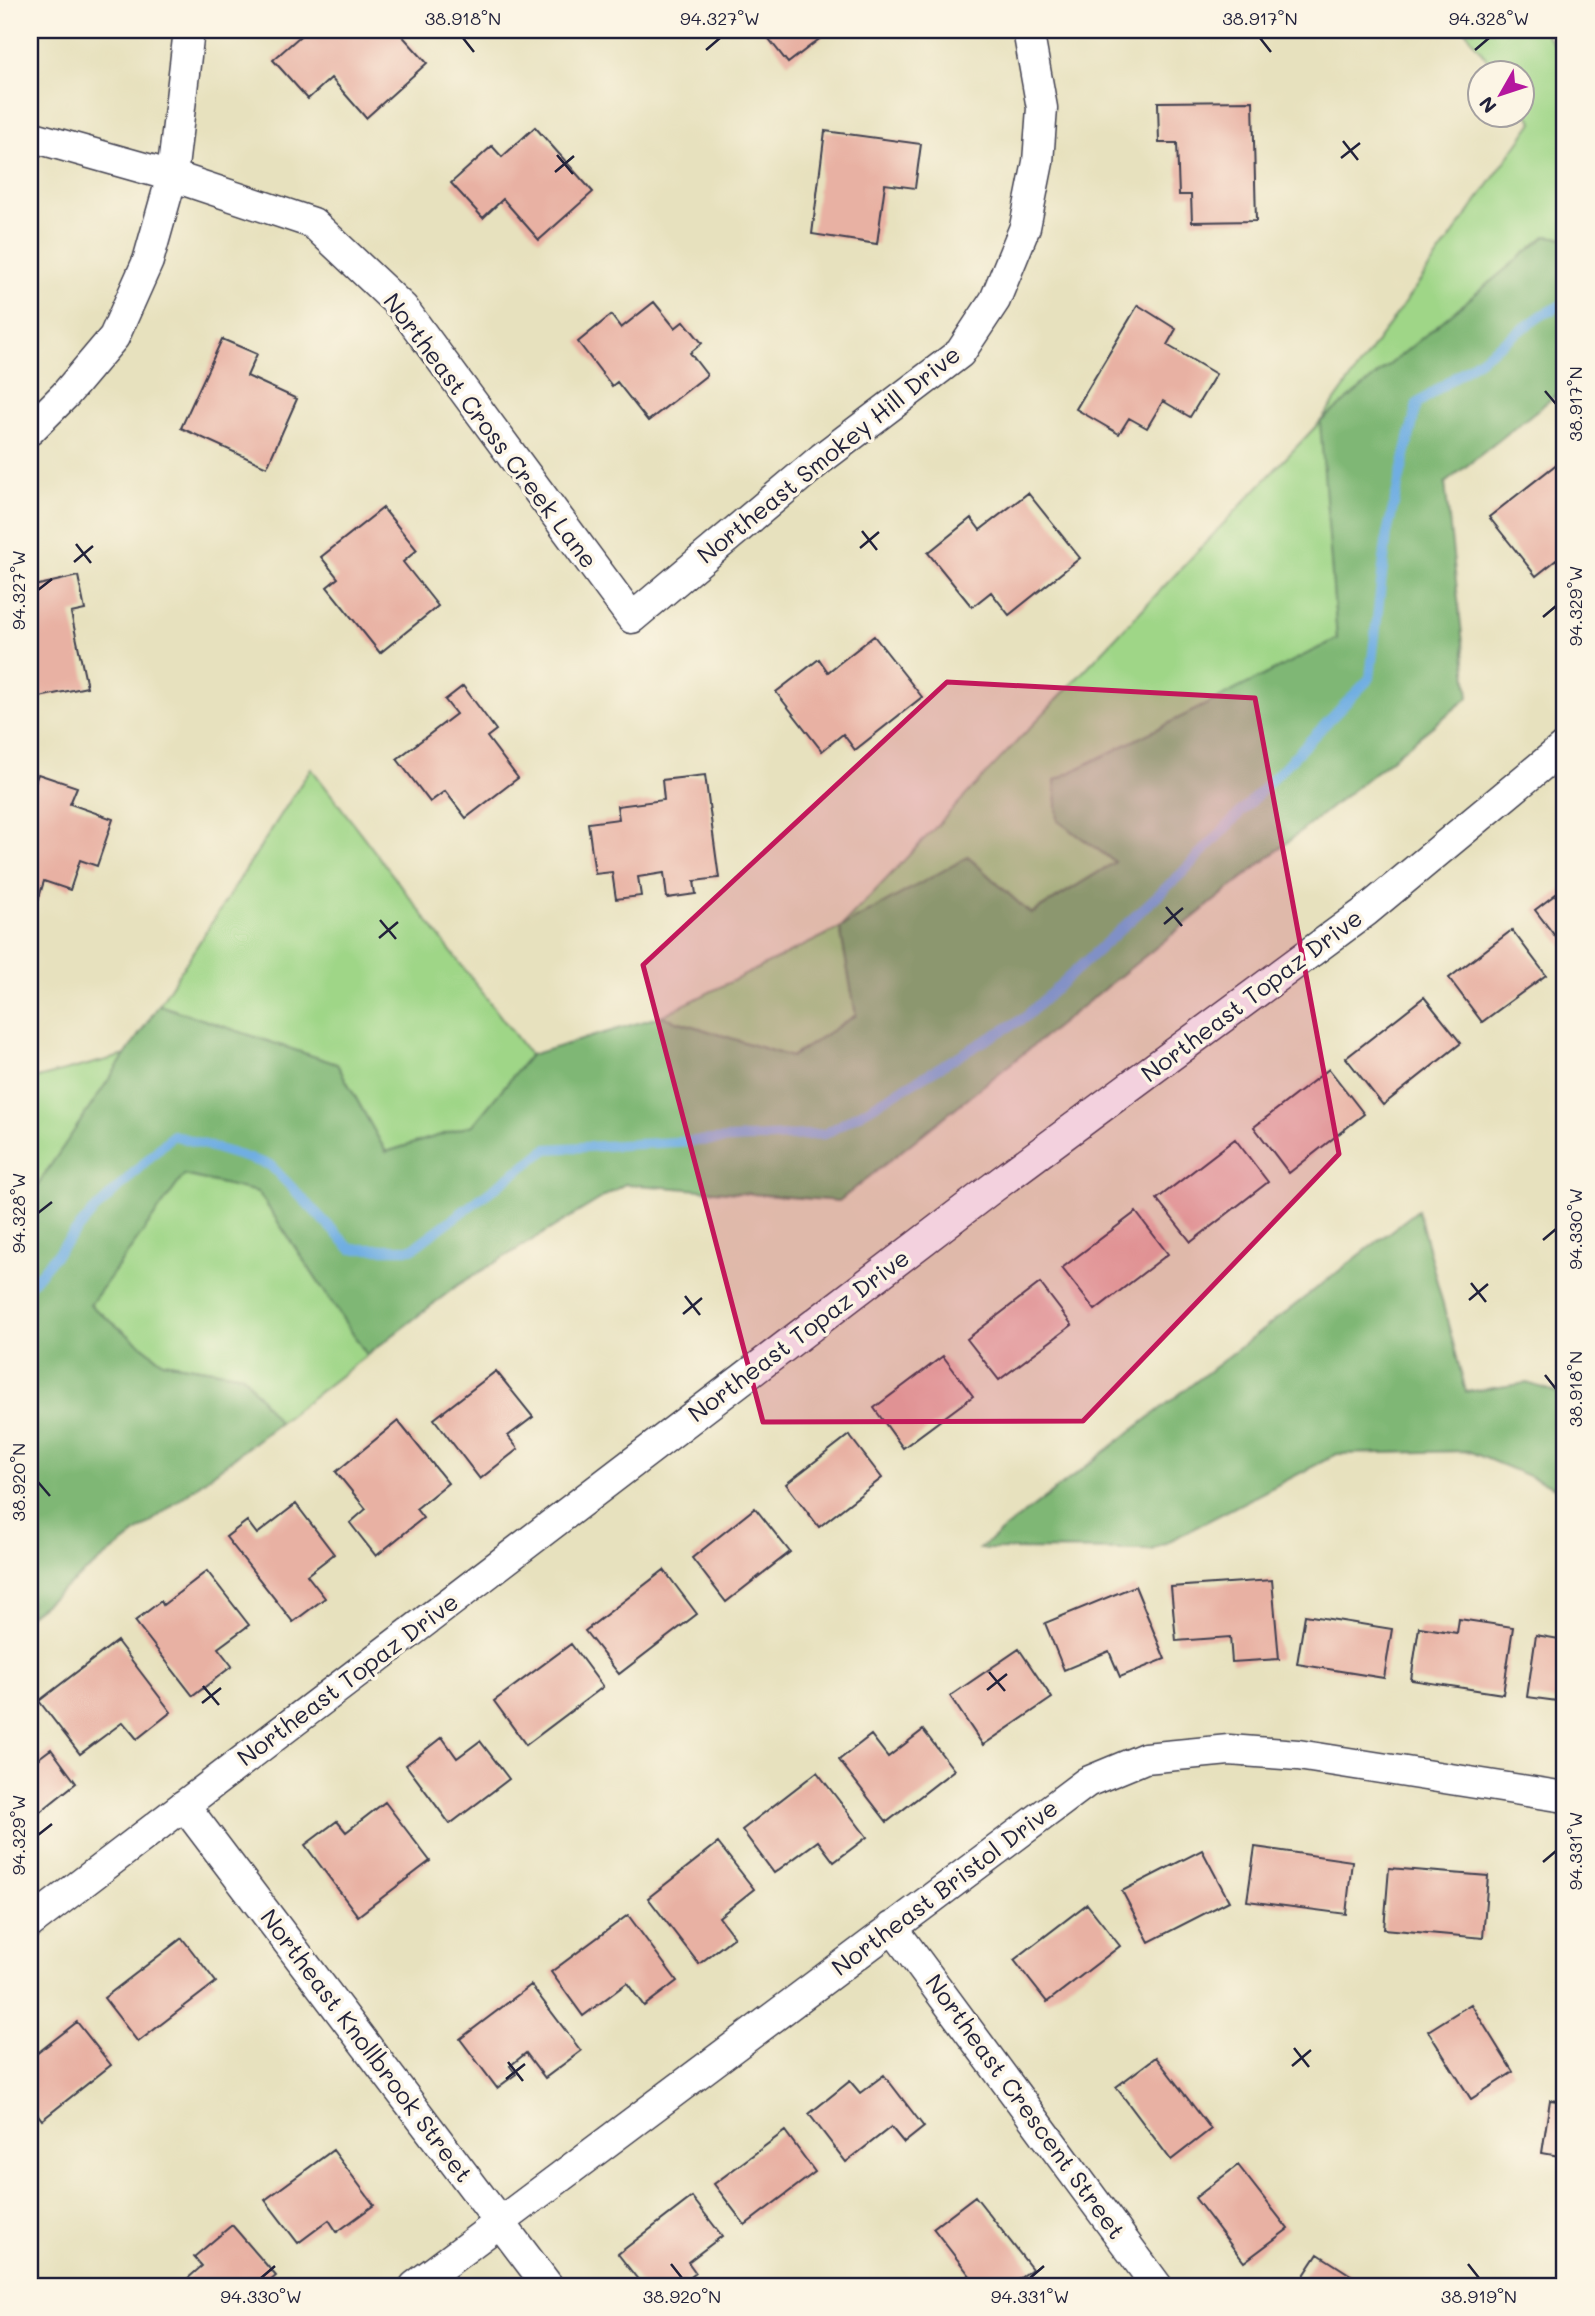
<svg xmlns="http://www.w3.org/2000/svg" width="1595" height="2316" font-family="Mali,sans-serif">
	<style>
		.green { fill: #9fd687; stroke: #607c61; stroke-width: 2 }
		.forest { fill: #7fb774; stroke: #506c58; stroke-width: 2 }
		.lines { fill: none; stroke-linecap: round; stroke-linejoin: round }
		.stream { stroke: #6faee2; stroke-width: 10 }
		.building { fill: #e8b1a3 }
		.minor-casing { stroke: #403f4f; stroke-width: 33 }
		.minor { stroke: #fff; stroke-width: 30 }
		.marked { fill: #c2185b; fill-opacity: 0.2; stroke: #c2185b; stroke-width: 5; stroke-linejoin: round }
		.ticks { fill: none; stroke: #22223b; stroke-width: 2.5 }
		.labels { text-anchor: middle; stroke-width: 7; stroke-linejoin: round; paint-order: stroke }
		.street-label { font-size: 24px; fill: #22223b; stroke: #fcf5e5 }
		.neatline { fill: none; stroke: #22223b; stroke-width: 2.5 }
		.ticks-label { font-size: 18px; text-anchor: middle; fill: #22223b }
	</style>
	<rect width="100%" height="100%" fill="#fcf5e5"/>
	<filter id="ink" filterUnits="userSpaceOnUse"><feTurbulence type="fractalNoise" baseFrequency=".0143" numOctaves="2"/><feDisplacementMap in="SourceGraphic" scale="14" xChannelSelector="R" yChannelSelector="G"/><feConvolveMatrix kernelMatrix="1 2 1 2 8 2 1 2 1" color-interpolation-filters="sRGB"/></filter>
	<filter id="wash" filterUnits="userSpaceOnUse"><feTurbulence type="fractalNoise" baseFrequency=".00686" numOctaves="4" result="noise"/><feDisplacementMap in="SourceGraphic" scale="28" xChannelSelector="R" yChannelSelector="G"/><feGaussianBlur stdDeviation="1.57" result="paint"/><feColorMatrix in="noise" values="0 0 0 0 0 0 0 0 0 0 0 0 0 0 0 0 0 1.4 0 .05"/><feComposite in="paint" operator="in"/></filter>
	<g filter="url(#wash)">
		<rect width="100%" height="100%" fill="#e7e1be"/>
		<path class="green" d="M 1465,30 L 1543,30 L 1565,60 L 1565,238 L 1546,236 L 1321,422 L 1337,639 L 1055,780 L 1059,821 L 1115,862 L 1030,914 L 968,857 L 856,1015 L 791,1057 L 661,1016 L 840,928 L 1320,422 L 1533,122 L 1522,106 L 1522,74 L 1497,73 Z
			M 311,768 L 530,1055 L 473,1125 L 386,1152 L 337,1064 L 159,1005 Z
			M 126,1055 L 30,1196 L 30,1080 Z
			M 184,1175 L 258,1192 L 367,1355 L 279,1423 L 243,1375 L 163,1362 L 90,1305 Z"/>
		<path class="forest" d="M 1546,236 L 1565,238 L 1565,388 L 1445,483 L 1469,697 L 839,1201 L 625,1184 L 458,1285 L 367,1355 L 258,1192 L 184,1175 L 90,1305 L 163,1362 L 243,1375 L 279,1423 L 30,1615 L 30,1196 L 159,1005 L 337,1064 L 386,1152 L 473,1125 L 530,1055 L 661,1016 L 791,1057 L 856,1015 L 840,928 L 968,857 L 1031,914 L 1115,862 L 1058,821 L 1055,780 L 1337,639 L 1320,422 Z
			M 1418,1210 L 1466,1392 L 1527,1383 L 1565,1395 L 1565,1491 L 1468,1451 L 1337,1454 L 1152,1550 L 979,1549 Z"/>
		<g class="lines">
			<path class="stream" d="M 30,1285 L 90,1215 L 173,1135 L 270,1165 L 351,1249 L 412,1249 L 547,1149 L 825,1134 L 1024,1018 L 1181,874 L 1370,678 L 1387,534 L 1417,404 L 1542,315 L 1565,303"/>
		</g>
		<g id="blocks">
			<path class="building" d="M 307,30 L 397,30 L 427,63 L 366,118 L 331,78 L 308,99 L 273,60 Z
				M 762,30 L 831,30 L 788,63 Z
				M 1253,101 L 1256,221 L 1192,222 L 1191,195 L 1179,195 L 1177,143 L 1159,143 L 1158,102 Z
				M 535,127 L 593,192 L 539,240 L 503,199 L 483,218 L 451,183 L 492,146 L 502,157 Z
				M 825,131 L 921,144 L 915,188 L 885,184 L 877,244 L 812,234 Z
				M 654,302 L 675,328 L 684,321 L 702,343 L 690,353 L 707,375 L 648,421 L 617,382 L 612,386 L 578,342 L 611,315 L 621,328 Z
				M 1138,305 L 1176,329 L 1167,345 L 1216,374 L 1190,417 L 1163,401 L 1147,428 L 1129,418 L 1119,434 L 1076,409 Z
				M 222,339 L 257,354 L 247,376 L 297,399 L 267,467 L 181,428 Z
				M 1558,463 L 1565,473 L 1565,553 L 1536,576 L 1489,517 Z
				M 1028,493 L 1080,558 L 1009,615 L 991,592 L 972,607 L 928,553 L 971,518 L 980,530 Z
				M 383,508 L 417,550 L 403,562 L 438,606 L 380,653 L 327,587 L 338,578 L 321,557 Z
				M 78,576 L 85,610 L 71,613 L 87,687 L 30,699 L 30,587 Z
				M 874,636 L 922,697 L 855,750 L 843,734 L 822,751 L 776,692 L 819,659 L 828,672 Z
				M 463,686 L 496,730 L 487,737 L 518,778 L 466,818 L 445,791 L 430,802 L 397,759 L 456,714 L 445,700 Z
				M 38,774 L 77,787 L 70,804 L 113,819 L 97,866 L 80,860 L 70,890 L 44,881 L 38,901 L 30,898 L 30,796 Z
				M 705,775 L 719,878 L 694,881 L 696,894 L 667,898 L 664,873 L 638,877 L 641,896 L 616,899 L 612,872 L 595,874 L 588,823 L 619,819 L 617,806 L 664,800 L 662,780 Z
				M 1565,887 L 1565,949 L 1535,910 Z
				M 1512,930 L 1546,975 L 1482,1022 L 1449,978 Z
				M 1424,997 L 1461,1043 L 1383,1105 L 1346,1058 Z
				M 1329,1069 L 1364,1114 L 1289,1173 L 1254,1127 Z
				M 1235,1139 L 1268,1182 L 1191,1242 L 1157,1199 Z
				M 1136,1212 L 1168,1254 L 1095,1310 L 1062,1268 Z
				M 1040,1283 L 1072,1325 L 999,1380 L 967,1339 Z
				M 943,1356 L 973,1396 L 903,1448 L 874,1408 Z
				M 496,1371 L 533,1417 L 508,1436 L 518,1449 L 480,1479 L 434,1419 Z
				M 398,1421 L 448,1483 L 416,1509 L 423,1518 L 376,1556 L 350,1523 L 366,1509 L 336,1472 Z
				M 849,1435 L 882,1478 L 819,1527 L 786,1484 Z
				M 296,1504 L 334,1554 L 307,1575 L 325,1598 L 293,1622 L 226,1537 L 247,1521 L 257,1534 Z
				M 755,1508 L 790,1552 L 726,1602 L 692,1558 Z
				M 664,1570 L 697,1614 L 619,1674 L 585,1631 Z
				M 207,1571 L 249,1625 L 218,1648 L 232,1666 L 193,1696 L 135,1621 L 161,1601 L 163,1605 Z
				M 1272,1580 L 1279,1659 L 1232,1662 L 1230,1637 L 1176,1641 L 1171,1587 Z
				M 1135,1586 L 1165,1659 L 1120,1677 L 1109,1651 L 1064,1670 L 1045,1623 Z
				M 1305,1615 L 1392,1629 L 1384,1678 L 1297,1664 Z
				M 1459,1619 L 1513,1627 L 1503,1694 L 1411,1680 L 1419,1627 L 1457,1633 Z
				M 1536,1635 L 1565,1640 L 1565,1702 L 1527,1697 Z
				M 117,1641 L 171,1712 L 137,1739 L 123,1722 L 80,1754 L 39,1701 Z
				M 571,1644 L 603,1687 L 526,1745 L 494,1701 Z
				M 1019,1649 L 1052,1698 L 983,1745 L 950,1696 Z
				M 923,1730 L 954,1770 L 887,1822 L 839,1760 L 871,1735 L 888,1757 Z
				M 442,1737 L 457,1758 L 480,1741 L 509,1779 L 450,1824 L 406,1765 Z
				M 51,1749 L 76,1783 L 30,1820 L 30,1755 L 35,1761 Z
				M 817,1772 L 867,1837 L 834,1862 L 818,1841 L 774,1873 L 742,1830 Z
				M 385,1802 L 430,1861 L 358,1916 L 305,1845 L 337,1821 L 346,1832 Z
				M 718,1843 L 754,1889 L 719,1917 L 734,1937 L 699,1964 L 648,1898 Z
				M 1255,1847 L 1352,1861 L 1346,1914 L 1247,1901 Z
				M 1202,1850 L 1229,1901 L 1149,1942 L 1122,1891 Z
				M 1389,1868 L 1488,1876 L 1483,1938 L 1384,1929 Z
				M 1087,1904 L 1120,1946 L 1047,2002 L 1014,1960 Z
				M 628,1915 L 677,1981 L 644,2006 L 627,1983 L 583,2016 L 551,1972 Z
				M 182,1938 L 216,1982 L 138,2042 L 104,1998 Z
				M 531,1985 L 581,2051 L 545,2078 L 526,2053 L 510,2066 L 516,2074 L 497,2088 L 460,2039 Z
				M 1471,2004 L 1513,2072 L 1471,2099 L 1428,2031 Z
				M 77,2022 L 111,2065 L 42,2120 L 30,2104 L 30,2059 Z
				M 1156,2057 L 1211,2129 L 1171,2160 L 1116,2087 Z
				M 884,2075 L 924,2127 L 904,2143 L 891,2127 L 846,2162 L 809,2114 L 850,2081 L 860,2093 Z
				M 1550,2100 L 1565,2102 L 1565,2157 L 1542,2153 Z
				M 785,2131 L 815,2172 L 745,2225 L 714,2184 Z
				M 333,2150 L 374,2205 L 337,2232 L 329,2220 L 298,2243 L 265,2200 Z
				M 1238,2165 L 1288,2229 L 1244,2262 L 1195,2198 Z
				M 975,2196 L 1032,2269 L 1010,2286 L 978,2286 L 933,2228 Z
				M 692,2197 L 722,2236 L 688,2262 L 696,2273 L 679,2286 L 643,2286 L 618,2254 Z
				M 232,2225 L 276,2276 L 264,2286 L 179,2286 L 202,2266 L 194,2257 Z
				M 1318,2254 L 1368,2286 L 1297,2286 Z"/>
		</g>
	</g>
	<g filter="url(#ink)">
		<use href="#blocks" fill-opacity="0" stroke="#403f4f" stroke-width="2"/>
		<g class="lines">
			<defs>
				<path id="minor" d="M 30,136 L 172,176 L 313,223 L 403,308 L 632,618 L 822,458 L 960,353 L 995,300 L 1025,227 L 1038,162 L 1042,108 L 1028,30
					M 30,430 L 65,395 L 114,337 L 148,261 L 172,176 L 189,30
					M 184,1805 L 548,2286
					M 30,1923 L 991,1189 L 1365,912 L 1565,746
					M 892,1927 L 1157,2286
					M 415,2286 L 1087,1782 L 1145,1758 L 1229,1750 L 1298,1755 L 1565,1797"/>
			</defs>
			<use href="#minor" class="minor-casing"/>
			<use href="#minor" class="minor"/>
		</g>
	</g>
	<path class="marked" d="M 947,682 L 1255,698 L 1339,1154 L 1083,1421 L 763,1422 L 643,965 Z"/>
	<path class="ticks" d="M 463,38 L 474,52M 1260,38 L 1271,52M 706,50 L 720,38M 1475,50 L 1489,38M 1343,141 L 1358,160M 557,155 L 573,174M 1341,158 L 1360,143M 555,172 L 574,156M 1545,391 L 1556,404M 862,531 L 877,550M 76,544 L 91,563M 860,548 L 879,532M 74,562 L 93,546M 38,590 L 52,579M 1543,617 L 1556,606M 1166,907 L 1182,926M 380,920 L 396,939M 1164,924 L 1183,908M 379,938 L 398,922M 38,1213 L 52,1202M 1543,1240 L 1556,1229M 1471,1283 L 1486,1302M 685,1296 L 700,1315M 1469,1300 L 1488,1284M 683,1314 L 702,1298M 1545,1375 L 1556,1389M 38,1482 L 50,1496M 989,1672 L 1005,1691M 203,1686 L 219,1705M 987,1690 L 1007,1674M 202,1703 L 221,1688M 38,1835 L 52,1824M 1543,1862 L 1556,1851M 1294,2048 L 1309,2067M 508,2062 L 523,2081M 1292,2066 L 1311,2050M 506,2079 L 525,2064M 671,2264 L 682,2278M 1468,2264 L 1479,2278M 261,2278 L 275,2266M 1030,2278 L 1044,2266"/>
	<g class="labels">
		<g class="street-label">
			<text transform="translate(490 431) rotate(53)" y="8">Northeast Cross Creek Lane</text>
			<text transform="translate(829 455) rotate(-39)" y="8">Northeast Smokey Hill Drive</text>
			<text transform="translate(1252 996) rotate(-37)" y="8">Northeast Topaz Drive</text>
			<text transform="translate(799 1336) rotate(-37)" y="8">Northeast Topaz Drive</text>
			<text transform="translate(348 1680) rotate(-37)" y="8">Northeast Topaz Drive</text>
			<text transform="translate(945 1888) rotate(-37)" y="8">Northeast Bristol Drive</text>
			<text transform="translate(366 2046) rotate(53)" y="8">Northeast Knollbrook Street</text>
			<text transform="translate(1025 2107) rotate(54)" y="8">Northeast Crescent Street</text>
		</g>
	</g>
	<rect width="1595" height="2316" fill="none" stroke="#fcf5e5" stroke-width="77"/>
	<g transform="translate(1501 94) rotate(231)"><circle r="33" fill="#fcf5e5" stroke="#a5a1a1" stroke-width="2"/>
	<path d="M0-5L12 26L0 18L-12 26Z" fill="#b5179e"/>
	<text y="-10" font-size="19" font-weight="bold" text-anchor="middle" fill="#22223b">N</text>
	</g>
	<rect x="38" y="38" width="1518" height="2240" class="neatline"/>
	<g class="ticks-label">
		<text x="463" y="25">38.918°N</text>
		<text x="720" y="25">94.327°W</text>
		<text x="1260" y="25">38.917°N</text>
		<text x="1489" y="25">94.328°W</text>
		<text transform="translate(1576 404) rotate(-90)" y="6">38.917°N</text>
		<text transform="translate(19 590) rotate(-90)" y="6">94.327°W</text>
		<text transform="translate(1576 606) rotate(-90)" y="6">94.329°W</text>
		<text transform="translate(19 1213) rotate(-90)" y="6">94.328°W</text>
		<text transform="translate(1576 1229) rotate(-90)" y="6">94.330°W</text>
		<text transform="translate(1576 1389) rotate(-90)" y="6">38.918°N</text>
		<text transform="translate(19 1482) rotate(-90)" y="6">38.920°N</text>
		<text transform="translate(19 1835) rotate(-90)" y="6">94.329°W</text>
		<text transform="translate(1576 1851) rotate(-90)" y="6">94.331°W</text>
		<text x="261" y="2303">94.330°W</text>
		<text x="682" y="2303">38.920°N</text>
		<text x="1030" y="2303">94.331°W</text>
		<text x="1479" y="2303">38.919°N</text>
	</g>
</svg>
